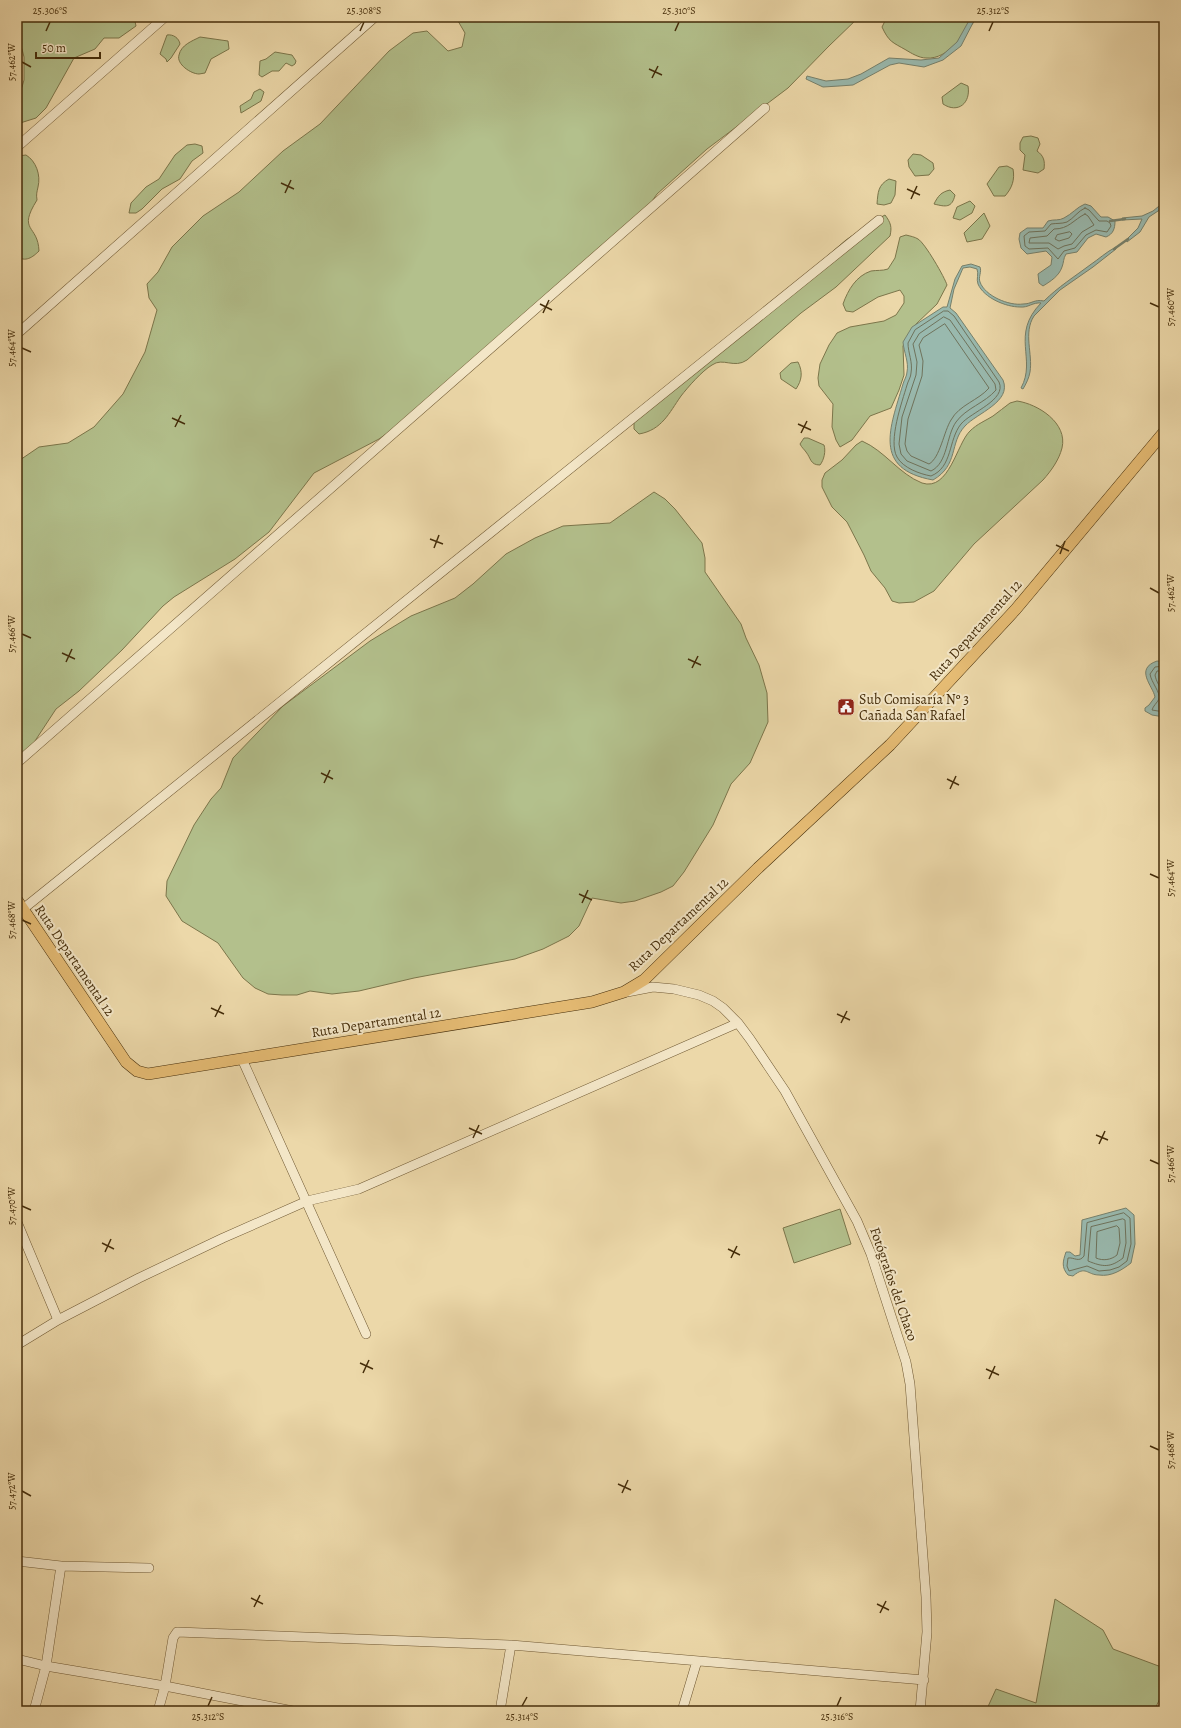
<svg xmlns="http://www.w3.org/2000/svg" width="1181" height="1728" font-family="Alegreya,serif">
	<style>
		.green { fill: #b3c08c; stroke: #7c764b }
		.water { fill: #99b9ae; stroke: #77816c }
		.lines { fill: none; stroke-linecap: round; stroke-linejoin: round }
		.shore { stroke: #6f735c; stroke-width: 1 }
		.stream { stroke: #77816c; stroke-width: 2.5 }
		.minor-casing { stroke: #6f5832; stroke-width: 10 }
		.major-casing { stroke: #452d0a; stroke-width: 12 }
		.minor { stroke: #f3e6c7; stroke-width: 9 }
		.major { stroke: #e6bc74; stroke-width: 11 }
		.ticks { fill: none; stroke: #452d0a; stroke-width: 1.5 }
		.labels { text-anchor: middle; stroke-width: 4; stroke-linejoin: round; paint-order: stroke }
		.street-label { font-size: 14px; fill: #452d0a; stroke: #f3e6c7 }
		.poi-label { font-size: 14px; fill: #452d0a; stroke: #f3e6c7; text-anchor: start }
		.neatline { fill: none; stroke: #452d0a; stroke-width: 1.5 }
		.ticks-label { font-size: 10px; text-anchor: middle; fill: #452d0a }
	</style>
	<rect width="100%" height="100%" fill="#ecd8a9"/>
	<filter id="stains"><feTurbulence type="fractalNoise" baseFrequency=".005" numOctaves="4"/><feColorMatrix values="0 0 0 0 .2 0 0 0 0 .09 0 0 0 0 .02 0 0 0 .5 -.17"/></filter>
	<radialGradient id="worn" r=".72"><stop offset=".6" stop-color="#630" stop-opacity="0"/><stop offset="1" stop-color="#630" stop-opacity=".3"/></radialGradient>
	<path class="green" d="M 17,17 L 134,17 L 136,26 L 119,38 L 104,38 L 95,49 L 74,58 L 46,108 L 36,118 L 17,124 L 17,95 L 22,87 L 24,80 L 24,57 L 22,49 L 17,41 Z
		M 459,17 L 859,17 L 829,46 L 788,88 L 707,149 L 657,194 L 641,217 L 403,422 L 379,439 L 314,473 L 269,532 L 235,559 L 174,597 L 163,606 L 122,650 L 79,691 L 56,709 L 33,744 L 17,763 L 17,462 L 39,447 L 68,443 L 94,427 L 123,394 L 145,352 L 157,310 L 149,298 L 147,284 L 158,272 L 172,247 L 203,216 L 239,192 L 283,151 L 320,124 L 389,51 L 413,33 L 427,31 L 448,51 L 462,47 L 465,33 L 458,21 Z
		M 887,17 L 978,17 C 965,32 949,60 926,58 C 919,58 911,53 906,50 C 892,42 889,42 882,27 Z
		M 167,35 C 173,34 179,38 180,44 L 171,58 L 167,62 L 166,59 L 160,54 Z
		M 200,37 L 228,41 L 229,49 L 211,59 L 205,73 C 203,73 201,74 199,74 C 191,74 176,64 179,55 C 181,45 192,41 200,37 Z
		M 275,52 L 292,55 L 296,61 L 295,64 L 292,66 L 286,63 L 279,71 L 272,71 L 262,77 L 259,75 L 260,61 L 266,59 Z
		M 961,83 L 968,86 C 971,103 958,114 943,104 L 942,97 Z
		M 260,89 L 264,92 L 261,101 L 241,113 L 240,106 L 251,99 L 254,92 Z
		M 1031,136 L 1038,138 L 1040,144 L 1037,151 C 1044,156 1045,161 1044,169 L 1038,173 L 1023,170 L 1025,155 L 1020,150 L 1020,143 L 1023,137 Z
		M 195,144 L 202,146 L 203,153 L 192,161 L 180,179 L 162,189 L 142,209 L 136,213 L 129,213 L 131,203 L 146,187 L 159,179 L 175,155 L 187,145 Z
		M 913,154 L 921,155 L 933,163 L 934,169 L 929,175 L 915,176 L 909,167 L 908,160 Z
		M 26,155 C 36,161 41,175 38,187 C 37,192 36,194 37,200 C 17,232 38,224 39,251 C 33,257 25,263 17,256 L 17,158 L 18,156 Z
		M 1007,166 L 1013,169 C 1015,180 1012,188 1005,196 L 994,196 L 987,184 L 999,167 Z
		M 889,179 L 896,181 L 895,195 L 891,203 L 884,205 L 877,204 C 878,192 878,185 889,179 Z
		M 950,190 L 955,195 C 952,208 946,207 934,204 C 938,196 941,192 950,190 Z
		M 970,201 L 975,206 L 972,213 L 960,220 L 953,218 L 957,207 Z
		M 984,213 L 990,226 L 982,239 L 967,242 L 964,233 Z
		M 885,215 C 891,223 892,227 890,236 L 836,287 L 801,313 L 747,360 C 734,369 723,357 712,365 C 702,371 688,387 681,396 C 669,413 662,430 639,434 L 634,429 L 634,422 L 846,240 L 872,222 Z
		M 906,235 C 910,236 915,237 918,239 C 925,243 945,278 947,285 L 937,304 L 915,325 L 903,346 L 904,375 L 899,390 L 891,408 L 870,416 L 852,440 L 840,447 L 836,440 L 832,427 L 833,404 L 819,386 L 818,378 L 820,364 L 829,345 L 837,333 L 850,327 L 884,321 L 896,315 L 904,303 L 904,296 L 900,290 L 878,297 L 853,312 L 846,311 L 843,304 C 848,290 856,276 871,271 C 877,270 882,271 888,269 L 895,258 L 900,237 Z
		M 798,362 C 803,372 802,380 796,389 L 781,379 L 780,373 L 791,363 Z
		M 1017,401 C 1038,404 1068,423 1062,448 C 1059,460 1051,471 1043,480 L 974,544 L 934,591 L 914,602 L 899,603 L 892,601 L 885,588 L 871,571 L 864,555 L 847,522 L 832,507 L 822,487 L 822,480 L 825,473 L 842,460 L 856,445 L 862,441 C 885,451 899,474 922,483 C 949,492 957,443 970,431 C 977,424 985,421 993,416 C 999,412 1004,407 1010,403 Z
		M 804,438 L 808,438 L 824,445 C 826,451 824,460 820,465 C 810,465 811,458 806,452 C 804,449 802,448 800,444 Z
		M 654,492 L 665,499 L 675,509 L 702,543 L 705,558 L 705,572 L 741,624 L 746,638 L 759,665 L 767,693 L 768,722 L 750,763 L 731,784 L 713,825 L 684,872 L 673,886 L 661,892 L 635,901 L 621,903 L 592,898 L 579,926 L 569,936 L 543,949 L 515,959 L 414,978 L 359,991 L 332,994 L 310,991 L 297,995 L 282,995 L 268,994 L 255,988 L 243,978 L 218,943 L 182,921 L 166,896 L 167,881 L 194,825 L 211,799 L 221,788 L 233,758 L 283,706 L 370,641 L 411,616 L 455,598 L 473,584 L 506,554 L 535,538 L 563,526 L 610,523 Z
		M 840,1209 L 851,1244 L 794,1263 L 783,1228 Z
		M 1055,1599 L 1103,1630 L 1113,1649 L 1164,1668 L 1164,1690 L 1154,1711 L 986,1711 L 996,1689 L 1036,1703 Z"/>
	<path class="water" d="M 971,17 L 976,17 L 961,46 L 943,60 L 924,67 L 899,63 L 890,65 L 853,85 L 839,86 L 823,87 L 806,79 L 807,76 L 826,81 L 848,79 L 861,74 L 889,58 L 921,60 L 939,58 L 957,42 Z
		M 1164,202 L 1164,207 L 1149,217 L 1140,232 L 1127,242 L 1126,240 L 1138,228 L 1142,219 L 1122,220 L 1122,218 L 1142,216 L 1153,211 Z
		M 1085,204 L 1091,206 L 1101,217 L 1108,217 L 1115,221 C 1115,229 1113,234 1106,237 L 1096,234 L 1088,238 L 1077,252 L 1066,254 C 1063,259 1064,262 1062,267 C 1059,276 1051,281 1043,286 L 1039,283 L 1038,274 L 1051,265 L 1052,257 L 1046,251 L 1027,254 L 1021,248 L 1019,239 L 1020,233 L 1027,228 L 1043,228 L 1048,221 C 1054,219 1059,221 1064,218 C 1072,214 1077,207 1085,204 Z
		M 1116,247 L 1116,249 L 1093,267 L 1060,290 L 1034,316 C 1023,333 1033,354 1030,372 C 1029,378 1026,384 1023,389 L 1021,388 C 1037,359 1010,335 1041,303 C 1033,302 1028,308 1020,307 C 1006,307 984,298 978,284 C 976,279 979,274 977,269 L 970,267 L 963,268 L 954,289 L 950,308 L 956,313 L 1003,380 C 1012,402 977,413 965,426 C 949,443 959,465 933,480 C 872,469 890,428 903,384 C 904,380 907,376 907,372 C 909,362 904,353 903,342 L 912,327 L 943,307 L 947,307 L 955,279 L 962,266 L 971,264 L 980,267 C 982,272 978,277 980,282 C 985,296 1009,306 1023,304 C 1032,304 1034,299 1044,301 C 1058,287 1074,277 1090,265 C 1099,259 1106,252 1116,247 Z
		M 1157,661 L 1164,662 L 1164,717 L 1152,715 L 1145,711 L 1145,708 L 1149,705 L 1155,697 C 1153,686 1134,669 1157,661 Z
		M 1126,1208 L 1134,1215 L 1135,1244 L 1131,1263 C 1122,1270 1111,1277 1099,1275 C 1087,1275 1086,1265 1073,1276 L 1068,1275 C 1061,1267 1063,1261 1066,1252 L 1070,1252 L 1075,1256 L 1080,1255 L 1082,1220 Z"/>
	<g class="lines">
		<path class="shore" d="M 1085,208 L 1089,210 L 1099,221 L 1107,221 L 1110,223 L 1111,226 L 1107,232 L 1096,230 L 1086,235 L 1075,248 L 1064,251 L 1058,259 L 1048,248 L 1029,249 L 1025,246 L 1024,236 L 1029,232 L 1045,231 L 1051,224 C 1057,223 1061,224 1067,222 C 1074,218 1078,211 1085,208 Z
			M 1085,214 L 1088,216 L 1094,225 L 1082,232 L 1072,244 L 1064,246 L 1058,249 L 1049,243 L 1029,243 L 1030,238 L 1047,236 L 1054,229 C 1069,229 1073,220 1085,214 Z
			M 1070,232 L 1072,234 L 1069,238 L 1059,241 L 1055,239 L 1057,235 Z
			M 944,311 L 948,311 L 954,316 L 999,382 C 1007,400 971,412 961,424 C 948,440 953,467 931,476 C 920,474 903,468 897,457 C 888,441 902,402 907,385 C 908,381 911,377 911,373 C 913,362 908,353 908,343 L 915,330 Z
			M 944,317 L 950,320 L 995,384 L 996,390 C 985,403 966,408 956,422 C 946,436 948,463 931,471 L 907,461 L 901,454 L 899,444 L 902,417 L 916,375 L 917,362 L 913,344 L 919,334 Z
			M 945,324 L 989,388 C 979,400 959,405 951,420 C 944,431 940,458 929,464 L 911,456 L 907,451 L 905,444 L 908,419 L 922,376 L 923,361 L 919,345 L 923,338 Z
			M 1164,666 L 1155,667 L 1150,674 C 1151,682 1161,693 1159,699 C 1157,703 1153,706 1152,710 L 1164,712
			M 1164,671 L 1157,671 L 1155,675 C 1157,687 1168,692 1161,705 L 1164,707
			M 1124,1213 L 1130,1218 L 1131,1244 L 1127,1261 L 1119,1267 L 1110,1270 L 1099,1271 L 1087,1266 L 1069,1271 L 1067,1266 L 1068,1258 C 1074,1257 1079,1263 1084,1256 L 1087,1223 Z
			M 1123,1219 L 1125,1220 L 1126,1243 L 1123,1258 C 1110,1268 1103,1267 1088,1261 L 1091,1227 Z
			M 1117,1226 L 1119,1228 L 1120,1243 L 1117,1255 C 1111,1260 1103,1261 1096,1258 L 1097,1232 Z"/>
		<path class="stream" d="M 1110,221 L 1125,219
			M 1114,249 L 1128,239"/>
		<defs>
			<path id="minor" d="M 17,147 L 165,17
				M 17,334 L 375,17
				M 17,763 L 765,108
				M 23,909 L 879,220
				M 627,992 L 653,987 L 674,989 L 699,995 L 713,1001 L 723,1008 L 738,1023 L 750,1039 L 785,1091 L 857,1221 L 871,1254 L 906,1362 L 910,1384 L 926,1597 L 927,1632 L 920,1711
				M 242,1059 L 366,1334
				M 17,1222 L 58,1320
				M 17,1345 L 58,1320 L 139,1278 L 223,1238 L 307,1201 L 359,1189 L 738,1023
				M 17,1561 L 61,1566 L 149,1568
				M 17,1659 L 46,1666 L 165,1686 L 293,1711
				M 34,1711 L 46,1666 L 61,1566
				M 158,1711 L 165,1686 L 173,1638 L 177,1632 L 511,1645 L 924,1680
				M 500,1711 L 511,1645
				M 682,1711 L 697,1661"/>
			<path id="major" d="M 17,900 L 126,1062 L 137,1071 L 148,1074 L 592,1002 L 624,992 L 644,980 L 758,868 L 890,745 L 1016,609 L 1164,432"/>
		</defs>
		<use href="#minor" class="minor-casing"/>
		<use href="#major" class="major-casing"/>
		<use href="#minor" class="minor"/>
		<use href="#major" class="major"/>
	</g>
	<path class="ticks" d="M 46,31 L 50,22M 360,31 L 364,22M 675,31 L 679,22M 989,31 L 993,22M 22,62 L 31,67M 649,69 L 662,75M 652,78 L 658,66M 281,183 L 294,189M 907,189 L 920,195M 285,193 L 291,180M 911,199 L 917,186M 1150,303 L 1159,307M 540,304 L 552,310M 543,313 L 549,300M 22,348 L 31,352M 172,418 L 185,424M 798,424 L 811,430M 175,427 L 181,415M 801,433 L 807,421M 430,539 L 443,544M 1056,545 L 1069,551M 434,548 L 439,535M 1060,554 L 1065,541M 1150,588 L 1159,593M 22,634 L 31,638M 62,653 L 75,659M 688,659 L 701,665M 66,662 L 72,649M 692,668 L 698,656M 321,773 L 333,779M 947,779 L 959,785M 324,783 L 330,770M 950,789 L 956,776M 1150,874 L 1159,878M 579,894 L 592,900M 582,903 L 588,890M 22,920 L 31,924M 211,1008 L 224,1014M 837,1014 L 850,1020M 215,1017 L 221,1005M 841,1023 L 847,1011M 469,1128 L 482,1134M 1096,1135 L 1108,1140M 473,1138 L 479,1125M 1099,1144 L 1105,1131M 1150,1160 L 1159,1164M 22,1206 L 31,1210M 102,1243 L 114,1249M 728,1249 L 740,1255M 105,1252 L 111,1239M 731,1258 L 737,1246M 360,1363 L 373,1369M 986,1369 L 999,1375M 363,1373 L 369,1360M 989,1379 L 995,1366M 1150,1446 L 1159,1450M 618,1484 L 631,1490M 22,1491 L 31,1496M 622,1493 L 628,1480M 251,1598 L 263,1604M 877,1604 L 889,1610M 254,1607 L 260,1595M 880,1613 L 886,1601M 208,1706 L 212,1697M 522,1706 L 527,1697M 837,1706 L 841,1697"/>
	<defs>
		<symbol id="civic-square" viewBox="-11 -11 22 22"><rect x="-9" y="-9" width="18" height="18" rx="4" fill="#8f2418" stroke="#f3e6c7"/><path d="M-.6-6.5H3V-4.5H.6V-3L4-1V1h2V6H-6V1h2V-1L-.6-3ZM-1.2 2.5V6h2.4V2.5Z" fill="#fff"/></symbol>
	</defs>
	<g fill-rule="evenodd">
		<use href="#civic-square" x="836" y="697" width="20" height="20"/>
	</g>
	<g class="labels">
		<g class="street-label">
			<text transform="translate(975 630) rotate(-48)" y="5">Ruta Departamental 12</text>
			<text transform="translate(678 924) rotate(-43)" y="5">Ruta Departamental 12</text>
			<text transform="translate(75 960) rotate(56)" y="5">Ruta Departamental 12</text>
			<text transform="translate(376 1022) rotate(-9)" y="5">Ruta Departamental 12</text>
			<text transform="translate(894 1284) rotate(71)" y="5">Fotógrafos del Chaco</text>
		</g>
		<g class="poi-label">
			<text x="859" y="704">Sub Comisaría Nº 3<tspan x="859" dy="16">Cañada San Rafael</tspan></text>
		</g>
	</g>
	<rect width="1181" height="1728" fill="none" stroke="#ecd8a9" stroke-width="44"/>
	<path d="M36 52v6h64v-6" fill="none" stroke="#452d0a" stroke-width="2"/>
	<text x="42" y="52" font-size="12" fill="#452d0a" stroke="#f3e6c7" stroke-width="3" paint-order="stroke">50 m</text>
	<rect x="22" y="22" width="1137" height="1684" class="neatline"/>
	<g class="ticks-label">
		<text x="50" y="14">25.306°S</text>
		<text x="364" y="14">25.308°S</text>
		<text x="679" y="14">25.310°S</text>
		<text x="993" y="14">25.312°S</text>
		<text transform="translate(11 62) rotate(-90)" y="4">57.462°W</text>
		<text transform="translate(1170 307) rotate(-90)" y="4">57.460°W</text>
		<text transform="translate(11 348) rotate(-90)" y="4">57.464°W</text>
		<text transform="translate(1170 593) rotate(-90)" y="4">57.462°W</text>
		<text transform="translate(11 634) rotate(-90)" y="4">57.466°W</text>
		<text transform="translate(1170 878) rotate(-90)" y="4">57.464°W</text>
		<text transform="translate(11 920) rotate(-90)" y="4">57.468°W</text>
		<text transform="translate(1170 1164) rotate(-90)" y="4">57.466°W</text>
		<text transform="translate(11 1206) rotate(-90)" y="4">57.470°W</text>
		<text transform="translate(1170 1450) rotate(-90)" y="4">57.468°W</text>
		<text transform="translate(11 1491) rotate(-90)" y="4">57.472°W</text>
		<text x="208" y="1720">25.312°S</text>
		<text x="522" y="1720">25.314°S</text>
		<text x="837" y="1720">25.316°S</text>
	</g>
	<rect width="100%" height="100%" filter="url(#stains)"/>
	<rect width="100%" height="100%" fill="url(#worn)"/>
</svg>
